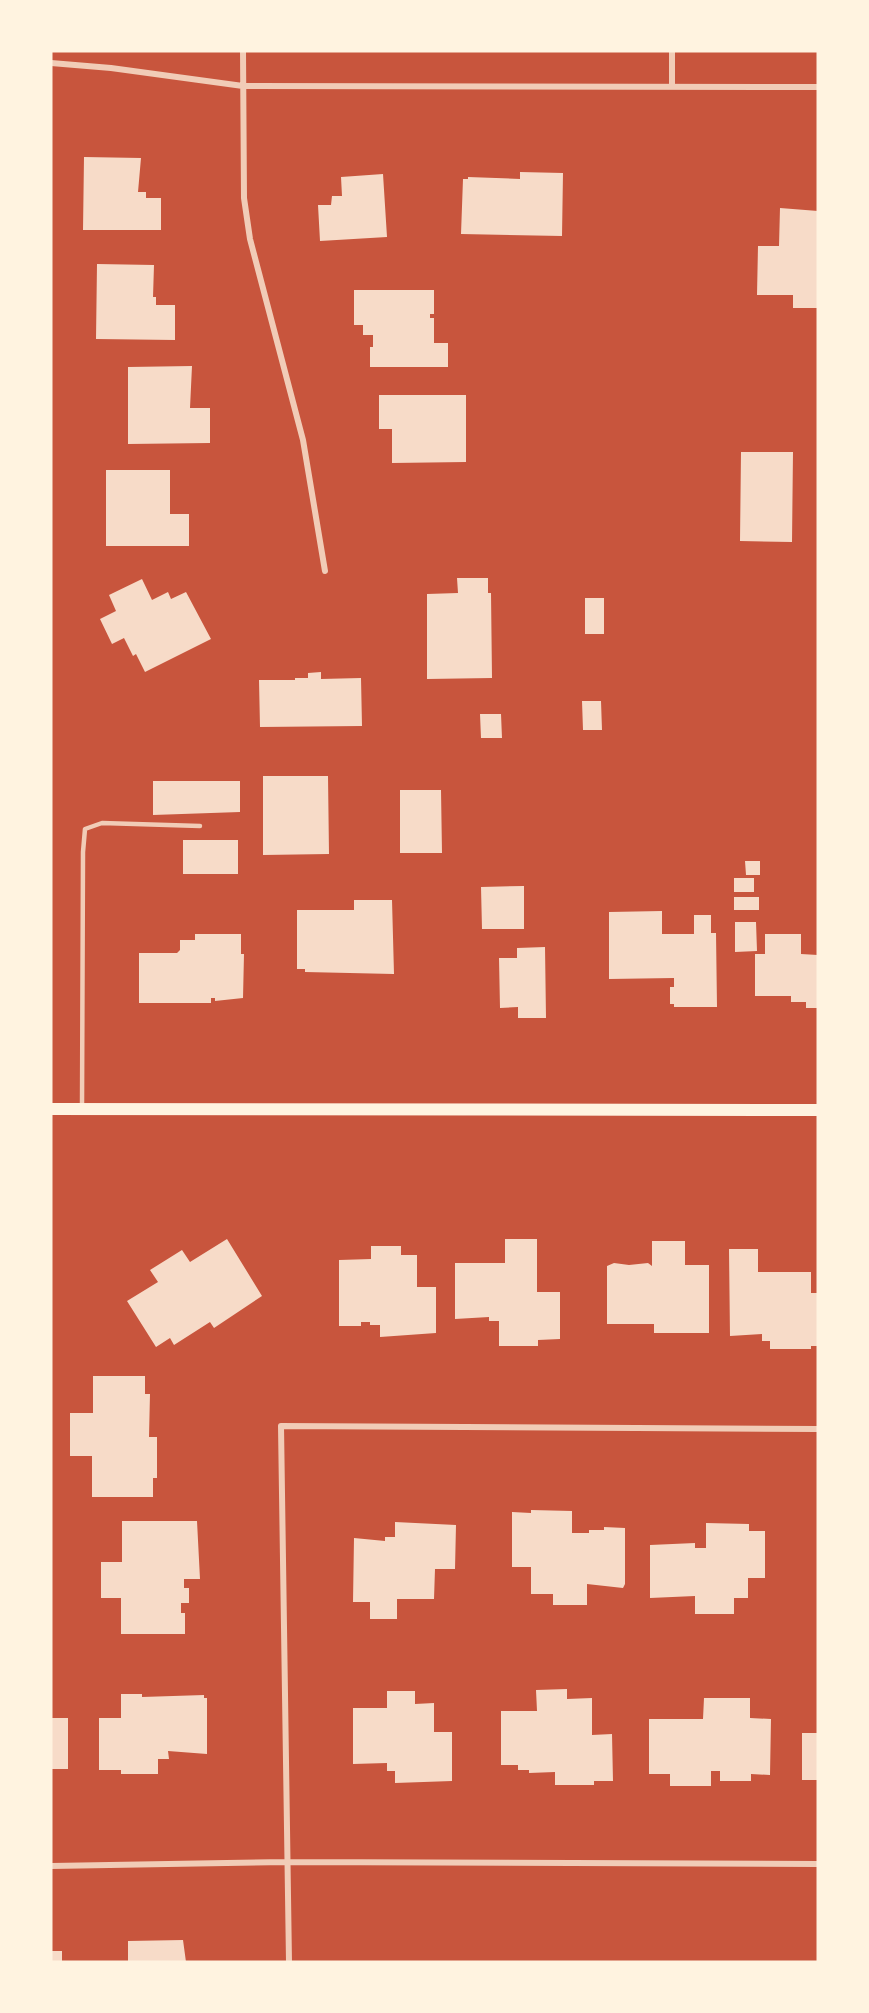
<svg xmlns="http://www.w3.org/2000/svg" width="869" height="2013" font-family="Jost,sans-serif">
	<style>
		.building { fill: #f7dbc8 }
		.lines { fill: none; stroke-linecap: round; stroke-linejoin: round }
		.service { stroke: #f1ccb7; stroke-width: 4.5 }
		.minor { stroke: #f1ccb7; stroke-width: 6 }
		.secondary { stroke: #fff3e0; stroke-width: 12 }
	</style>
	<rect width="100%" height="100%" fill="#c8553d"/>
	<path class="building" d="M 84,157 L 141,158 L 138,192 L 146,192 L 146,198 L 161,198 L 161,230 L 83,230 Z
		M 520,172 L 563,173 L 562,236 L 461,234 L 463,179 L 468,179 L 468,177 L 520,179 Z
		M 383,174 L 387,237 L 320,241 L 318,205 L 331,205 L 332,196 L 342,196 L 341,177 Z
		M 780,208 L 818,211 L 818,308 L 793,308 L 793,295 L 757,295 L 758,246 L 779,246 Z
		M 97,264 L 154,265 L 153,297 L 156,297 L 156,305 L 175,305 L 175,340 L 96,339 Z
		M 354,290 L 434,290 L 434,314 L 430,314 L 430,318 L 434,318 L 434,343 L 448,343 L 448,367 L 370,367 L 370,347 L 373,347 L 373,335 L 363,335 L 363,325 L 354,325 Z
		M 192,366 L 190,408 L 210,408 L 210,443 L 128,444 L 128,367 Z
		M 379,395 L 466,395 L 466,462 L 392,463 L 392,429 L 379,429 Z
		M 741,452 L 793,452 L 792,542 L 740,541 Z
		M 106,470 L 170,470 L 170,514 L 189,514 L 189,546 L 106,546 Z
		M 457,578 L 488,578 L 488,593 L 491,593 L 492,678 L 427,679 L 427,594 L 458,593 Z
		M 142,579 L 152,600 L 168,592 L 171,599 L 186,592 L 211,639 L 145,672 L 136,654 L 133,656 L 124,638 L 112,644 L 100,619 L 116,611 L 109,595 Z
		M 585,598 L 604,598 L 604,634 L 585,634 Z
		M 321,672 L 321,679 L 361,678 L 362,726 L 260,727 L 259,680 L 295,680 L 295,678 L 308,678 L 308,673 Z
		M 582,701 L 601,701 L 602,730 L 583,730 Z
		M 480,714 L 501,714 L 502,738 L 481,738 Z
		M 263,776 L 328,776 L 329,854 L 263,855 Z
		M 153,781 L 240,781 L 240,812 L 153,815 Z
		M 400,790 L 441,790 L 442,853 L 400,853 Z
		M 183,840 L 238,840 L 238,874 L 183,874 Z
		M 745,861 L 760,861 L 760,875 L 746,875 Z
		M 734,878 L 754,878 L 754,892 L 734,892 Z
		M 524,886 L 524,929 L 482,929 L 481,887 Z
		M 734,897 L 759,897 L 759,910 L 734,910 Z
		M 354,900 L 392,900 L 394,974 L 305,972 L 305,969 L 297,969 L 297,910 L 354,910 Z
		M 662,911 L 662,934 L 694,934 L 694,915 L 711,915 L 711,933 L 716,933 L 717,1007 L 674,1007 L 674,1004 L 670,1004 L 670,987 L 674,987 L 674,978 L 609,979 L 609,912 Z
		M 735,922 L 756,922 L 757,951 L 735,952 Z
		M 195,934 L 241,934 L 241,954 L 244,954 L 243,998 L 215,1001 L 215,998 L 211,998 L 211,1003 L 139,1003 L 139,953 L 177,953 L 180,950 L 180,940 L 195,940 Z
		M 765,934 L 801,934 L 801,954 L 818,955 L 818,1008 L 806,1008 L 806,1002 L 791,1002 L 791,996 L 755,996 L 755,954 L 765,954 Z
		M 545,947 L 546,1018 L 518,1018 L 518,1007 L 500,1008 L 499,958 L 517,958 L 517,948 Z
		M 227,1239 L 262,1296 L 214,1328 L 210,1322 L 174,1345 L 170,1338 L 156,1347 L 127,1301 L 158,1282 L 150,1270 L 182,1250 L 190,1262 Z
		M 505,1239 L 537,1239 L 537,1292 L 560,1292 L 560,1339 L 538,1340 L 538,1346 L 499,1346 L 499,1321 L 489,1321 L 489,1317 L 455,1319 L 455,1263 L 505,1263 Z
		M 652,1241 L 685,1241 L 685,1265 L 709,1265 L 709,1333 L 654,1333 L 654,1324 L 607,1324 L 607,1266 L 614,1263 L 629,1265 L 648,1263 L 652,1266 Z
		M 371,1246 L 401,1246 L 401,1255 L 417,1255 L 417,1287 L 436,1287 L 436,1333 L 380,1337 L 380,1325 L 370,1325 L 370,1322 L 361,1322 L 361,1326 L 339,1326 L 339,1260 L 371,1259 Z
		M 729,1249 L 758,1249 L 758,1272 L 811,1272 L 811,1293 L 818,1293 L 818,1346 L 811,1346 L 811,1349 L 770,1349 L 770,1341 L 762,1341 L 762,1334 L 730,1336 Z
		M 93,1376 L 145,1376 L 145,1394 L 150,1394 L 149,1437 L 157,1437 L 157,1478 L 153,1478 L 153,1497 L 92,1497 L 92,1456 L 70,1456 L 70,1413 L 93,1413 Z
		M 531,1510 L 572,1511 L 572,1533 L 589,1533 L 589,1530 L 604,1530 L 604,1527 L 625,1528 L 625,1584 L 623,1588 L 587,1584 L 587,1605 L 553,1605 L 553,1594 L 531,1594 L 531,1567 L 512,1567 L 512,1512 L 531,1513 Z
		M 122,1521 L 197,1521 L 200,1579 L 184,1579 L 184,1588 L 189,1588 L 189,1603 L 181,1603 L 181,1613 L 185,1613 L 185,1634 L 121,1634 L 121,1598 L 101,1598 L 101,1562 L 122,1562 Z
		M 395,1522 L 456,1525 L 455,1569 L 435,1569 L 434,1599 L 397,1599 L 397,1619 L 370,1619 L 370,1602 L 353,1602 L 354,1538 L 385,1541 L 385,1537 L 395,1537 Z
		M 706,1523 L 749,1524 L 749,1531 L 765,1531 L 765,1578 L 748,1578 L 748,1598 L 734,1598 L 734,1614 L 695,1614 L 695,1596 L 650,1598 L 650,1545 L 695,1543 L 695,1548 L 706,1548 Z
		M 567,1689 L 567,1699 L 592,1698 L 592,1735 L 612,1734 L 613,1781 L 594,1781 L 594,1785 L 555,1785 L 555,1772 L 529,1773 L 529,1770 L 518,1770 L 518,1765 L 501,1765 L 501,1711 L 537,1711 L 536,1690 Z
		M 387,1691 L 415,1691 L 415,1704 L 434,1703 L 434,1732 L 452,1732 L 452,1781 L 395,1783 L 395,1771 L 387,1771 L 387,1763 L 353,1764 L 353,1708 L 387,1708 Z
		M 121,1694 L 142,1694 L 142,1697 L 204,1695 L 204,1698 L 207,1698 L 207,1754 L 168,1751 L 169,1759 L 158,1759 L 158,1774 L 121,1774 L 121,1770 L 99,1770 L 99,1718 L 121,1718 Z
		M 704,1698 L 750,1698 L 750,1718 L 771,1719 L 770,1775 L 751,1774 L 751,1781 L 720,1781 L 720,1771 L 711,1771 L 711,1786 L 670,1786 L 670,1774 L 649,1774 L 649,1719 L 703,1719 Z
		M 51,1718 L 68,1718 L 68,1769 L 51,1769 Z
		M 802,1733 L 818,1733 L 818,1780 L 802,1780 Z
		M 183,1940 L 186,1962 L 128,1962 L 128,1941 Z
		M 51,1951 L 62,1951 L 62,1962 L 51,1962 Z"/>
	<g class="lines">
		<path class="service" d="M 82,1109 L 83,852 L 85,829 L 102,823 L 200,826"/>
		<path class="minor" d="M 243,51 L 244,198 L 250,239 L 303,440 L 325,571
			M 672,51 L 672,85
			M 51,63 L 111,68 L 243,86 L 818,87
			M 51,1866 L 286,1862 L 818,1864
			M 289,1962 L 281,1426 L 818,1429"/>
		<path class="secondary" d="M 51,1109 L 818,1110"/>
	</g>
	<rect width="869" height="2013" fill="none" stroke="#fff3e0" stroke-width="105"/>
</svg>
